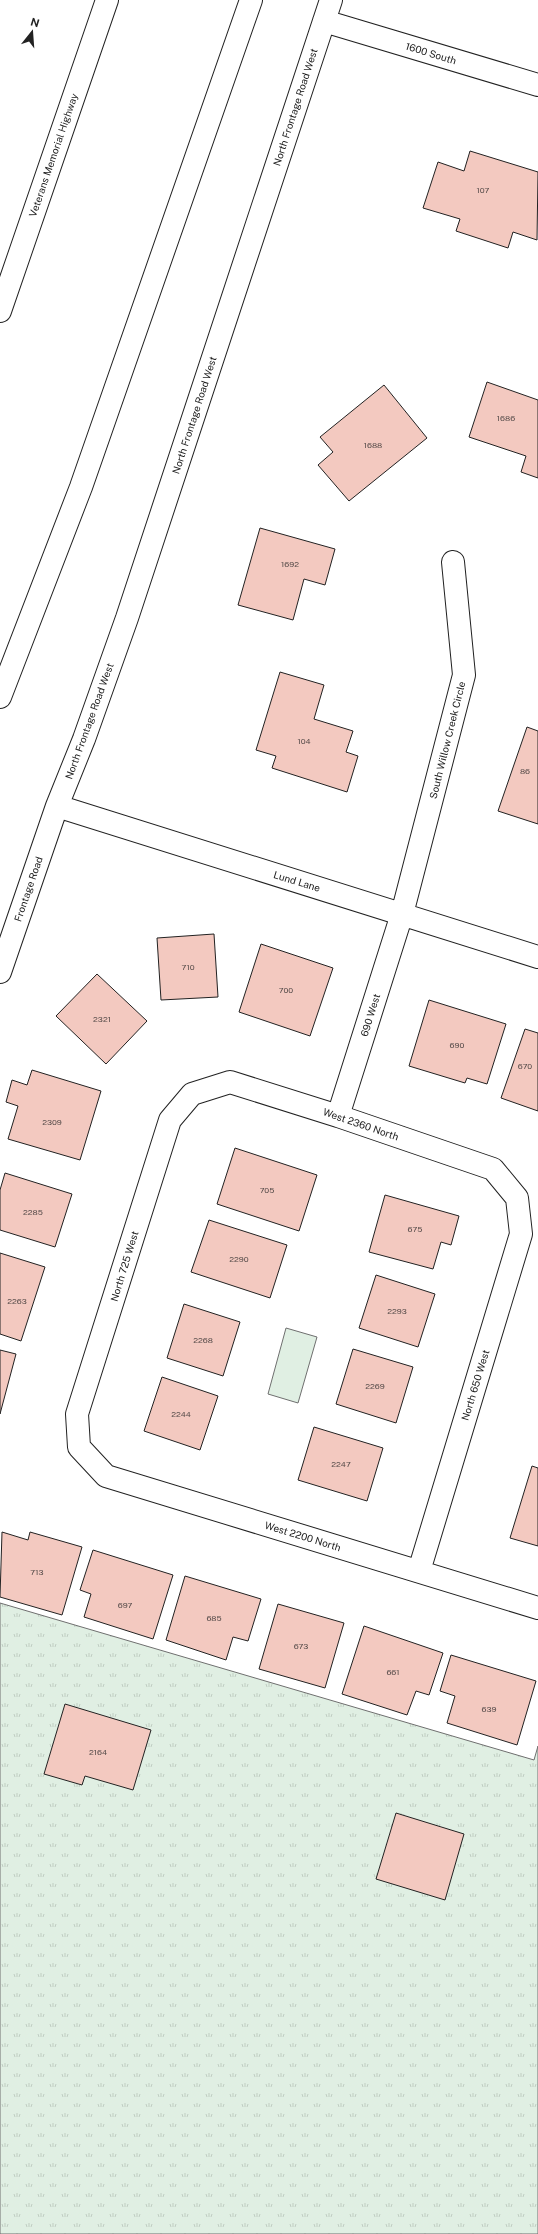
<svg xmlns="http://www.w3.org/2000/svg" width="538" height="2234" font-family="'Public Sans',sans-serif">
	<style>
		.grass { fill: url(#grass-tufts); stroke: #6f6f6f }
		.pitch { fill: #e0efe3; stroke: #6f6f6f }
		.building { fill: #f3c9c0; stroke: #222 }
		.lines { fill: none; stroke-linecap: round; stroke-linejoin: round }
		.minor-casing { stroke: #222; stroke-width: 24 }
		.highway-casing { stroke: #222; stroke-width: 24 }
		.minor { stroke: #fff; stroke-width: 22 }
		.highway { stroke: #fff; stroke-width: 22 }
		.labels { text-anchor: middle; stroke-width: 3; stroke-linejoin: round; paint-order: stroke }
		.number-label { font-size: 8px; fill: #564c4a }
		.street-label { font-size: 10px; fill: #222; stroke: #fff }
	</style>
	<defs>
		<pattern id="grass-tufts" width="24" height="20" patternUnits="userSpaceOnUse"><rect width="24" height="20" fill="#e0efe3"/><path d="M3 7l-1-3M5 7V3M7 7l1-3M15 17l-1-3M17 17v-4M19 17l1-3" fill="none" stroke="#c0cdc2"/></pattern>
	</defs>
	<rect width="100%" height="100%" fill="#fff"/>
	<path class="grass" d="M 0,1603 L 534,1760 L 538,1746 L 538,2234 L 0,2234 Z"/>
	<path class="pitch" d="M 286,1328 L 317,1337 L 298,1403 L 268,1394 Z"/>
	<path class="building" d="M 470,151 L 538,172 L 537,240 L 513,232 L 508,248 L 456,231 L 460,219 L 423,208 L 438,162 L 464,171 Z
		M 487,382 L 538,400 L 538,478 L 521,472 L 526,456 L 469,437 Z
		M 384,385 L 427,438 L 349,501 L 318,465 L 333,452 L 320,437 Z
		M 260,528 L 335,549 L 325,585 L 304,579 L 293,620 L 238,605 Z
		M 280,672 L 324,685 L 314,719 L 353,731 L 346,752 L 358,756 L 347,792 L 272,768 L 276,756 L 256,750 Z
		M 527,727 L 538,731 L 538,824 L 498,811 Z
		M 214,934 L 218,997 L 161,1000 L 157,938 Z
		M 261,944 L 333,968 L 310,1036 L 239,1012 Z
		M 97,974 L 147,1021 L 106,1064 L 56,1016 Z
		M 429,1000 L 506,1024 L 487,1084 L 467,1078 L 465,1083 L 409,1066 Z
		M 525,1029 L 538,1033 L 538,1111 L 501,1098 Z
		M 32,1070 L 101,1091 L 80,1160 L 8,1139 L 18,1106 L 6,1102 L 12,1080 L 27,1085 Z
		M 235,1148 L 317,1175 L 299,1231 L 217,1204 Z
		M 5,1173 L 72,1194 L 55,1247 L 0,1230 L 0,1190 Z
		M 385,1195 L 459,1216 L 451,1245 L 441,1242 L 433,1269 L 369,1252 Z
		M 209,1220 L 287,1245 L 270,1298 L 191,1272 Z
		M 0,1253 L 45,1267 L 21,1341 L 0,1334 Z
		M 376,1275 L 435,1294 L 418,1347 L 359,1328 Z
		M 184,1304 L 240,1322 L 223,1376 L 167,1358 Z
		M 353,1349 L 413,1367 L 396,1423 L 336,1404 Z
		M 0,1350 L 16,1354 L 0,1414 Z
		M 162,1377 L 218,1396 L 200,1450 L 144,1431 Z
		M 314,1427 L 383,1448 L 367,1501 L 298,1480 Z
		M 532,1466 L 538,1468 L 538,1546 L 510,1538 Z
		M 2,1532 L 28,1540 L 30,1532 L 82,1547 L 62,1615 L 0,1597 Z
		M 93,1550 L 173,1575 L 153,1639 L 84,1617 L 91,1594 L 80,1590 Z
		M 185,1576 L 261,1599 L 248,1641 L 233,1637 L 226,1660 L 166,1640 Z
		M 278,1604 L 344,1623 L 325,1688 L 259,1669 Z
		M 364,1626 L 443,1653 L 429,1695 L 416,1691 L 407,1715 L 342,1694 Z
		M 451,1655 L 536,1681 L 517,1745 L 447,1723 L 455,1696 L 440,1691 Z
		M 65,1704 L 151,1730 L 133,1790 L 85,1776 L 82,1785 L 44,1774 Z
		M 396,1813 L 464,1834 L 445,1900 L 376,1879 Z"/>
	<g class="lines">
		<defs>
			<path id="minor" d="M 324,21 L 538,85
				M 57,806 L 538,957
				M 0,972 L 57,806 L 84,739 L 127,618 L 331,0
				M 338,1116 L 402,914 L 464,675 L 453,562
				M 419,1571 L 521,1234 L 517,1198 L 493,1169 L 338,1116 L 230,1082 L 192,1094 L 170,1120 L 77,1414 L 79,1447 L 106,1476 L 538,1608"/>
			<path id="highway" d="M 0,311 L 107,0
				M 0,697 L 81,487 L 251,0"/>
		</defs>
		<use href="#minor" class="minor-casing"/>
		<use href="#highway" class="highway-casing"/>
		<use href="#minor" class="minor"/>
		<use href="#highway" class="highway"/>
	</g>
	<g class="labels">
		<g class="number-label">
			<text x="483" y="193">107</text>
			<text x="506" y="421">1686</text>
			<text x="373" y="448">1688</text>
			<text x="290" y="567">1692</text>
			<text x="304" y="744">104</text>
			<text x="525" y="774">86</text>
			<text x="188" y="970">710</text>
			<text x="286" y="993">700</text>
			<text x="102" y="1022">2321</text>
			<text x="457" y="1048">690</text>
			<text x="525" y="1069">670</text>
			<text x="52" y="1125">2309</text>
			<text x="267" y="1193">705</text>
			<text x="33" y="1215">2285</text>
			<text x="415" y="1232">675</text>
			<text x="239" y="1262">2290</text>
			<text x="17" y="1304">2263</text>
			<text x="397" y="1314">2293</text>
			<text x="203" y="1343">2268</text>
			<text x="375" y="1389">2269</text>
			<text x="181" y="1417">2244</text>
			<text x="341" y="1467">2247</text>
			<text x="37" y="1575">713</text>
			<text x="125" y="1608">697</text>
			<text x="214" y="1621">685</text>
			<text x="301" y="1649">673</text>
			<text x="393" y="1675">661</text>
			<text x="489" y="1712">639</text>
			<text x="98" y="1755">2164</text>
		</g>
		<g class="street-label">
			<text transform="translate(431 53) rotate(17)" y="4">1600 South</text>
			<text transform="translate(295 107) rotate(-72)" y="4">North Frontage Road West</text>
			<text transform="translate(53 155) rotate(-71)" y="4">Veterans Memorial Highway</text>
			<text transform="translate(194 415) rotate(-72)" y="4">North Frontage Road West</text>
			<text transform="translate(89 721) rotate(-70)" y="4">North Frontage Road West</text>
			<text transform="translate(447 740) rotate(-76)" y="4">South Willow Creek Circle</text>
			<text transform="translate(297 881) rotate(17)" y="4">Lund Lane</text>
			<text transform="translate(28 889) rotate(-71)" y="4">Frontage Road</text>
			<text transform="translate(370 1015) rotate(-73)" y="4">690 West</text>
			<text transform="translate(361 1124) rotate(19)" y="4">West 2360 North</text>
			<text transform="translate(124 1266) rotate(-73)" y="4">North 725 West</text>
			<text transform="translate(475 1385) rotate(-73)" y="4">North 650 West</text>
			<text transform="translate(303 1536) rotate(17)" y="4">West 2200 North</text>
		</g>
	</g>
	<g transform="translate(32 32) rotate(17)" stroke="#ffffff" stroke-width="3" paint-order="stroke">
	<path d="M0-3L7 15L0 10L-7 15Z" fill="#222222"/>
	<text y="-6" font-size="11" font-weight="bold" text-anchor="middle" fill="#222222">N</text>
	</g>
</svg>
